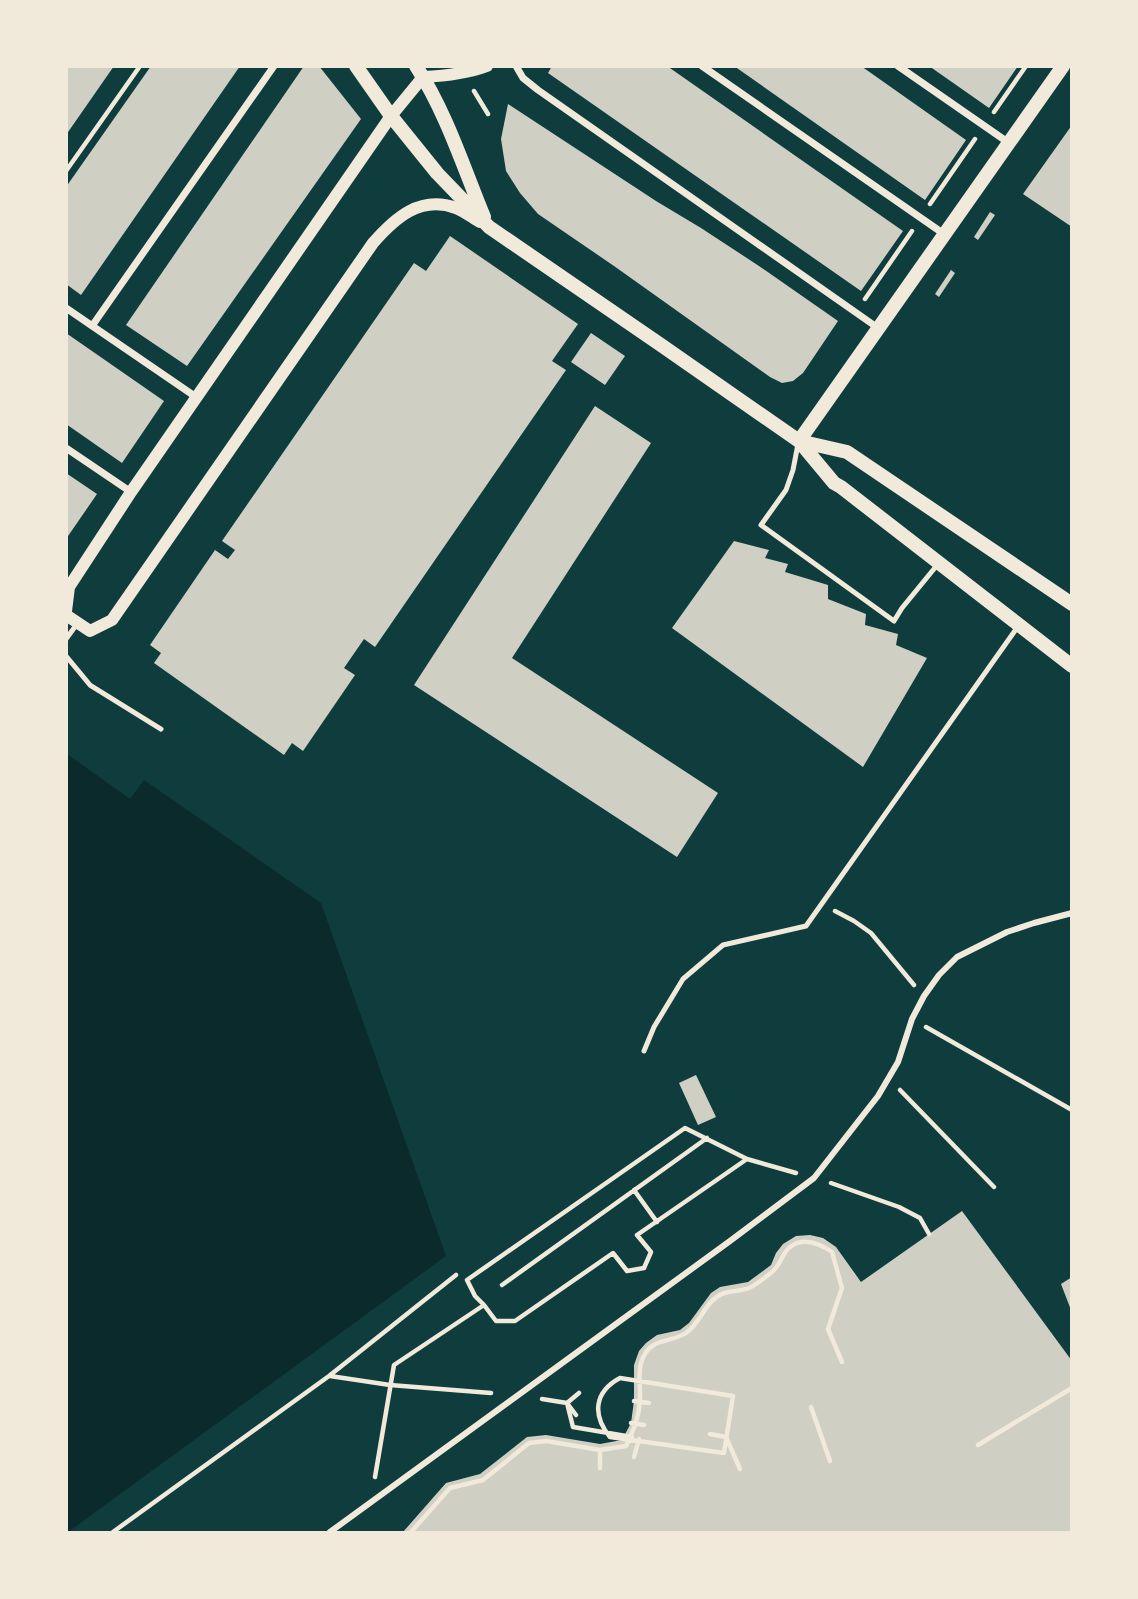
<svg xmlns="http://www.w3.org/2000/svg" width="1138" height="1599" font-family="'DM Sans',sans-serif">
	<style>
		.water { fill: #0a2a2b }
		.building { fill: #cfcfc3 }
		.lines { fill: none; stroke-linecap: round; stroke-linejoin: round }
		.path { stroke: #f1e9da; stroke-width: 4.5 }
		.service { stroke: #f1e9da; stroke-width: 5 }
		.pedestrian { stroke: #f1e9da; stroke-width: 6 }
		.minor { stroke: #f1e9da; stroke-width: 7 }
		.tertiary { stroke: #f1e9da; stroke-width: 12 }
		.secondary { stroke: #f1e9da; stroke-width: 14 }
	</style>
	<rect width="100%" height="100%" fill="#0f3d3e"/>
	<path class="water" d="M 67,754 L 130,799 L 144,780 L 321,903 L 446,1256 L 68,1532 L 66,1532 Z"/>
	<path class="building" d="M 66,66 L 114,66 L 66,135 Z
		M 151,66 L 240,66 L 81,295 L 66,284 L 66,187 Z
		M 304,66 L 319,66 L 361,119 L 187,366 L 126,325 Z
		M 552,66 L 667,66 L 903,231 L 861,291 L 548,73 Z
		M 734,66 L 861,66 L 966,140 L 925,200 Z
		M 929,66 L 1018,66 L 989,108 Z
		M 508,104 L 656,201 L 701,228 L 759,266 L 838,321 L 803,373 L 793,381 L 782,383 L 770,377 L 614,266 L 538,214 L 520,193 L 506,171 L 501,139 Z
		M 1072,125 L 1072,227 L 1023,194 Z
		M 990,212 L 995,215 L 978,240 L 974,237 Z
		M 450,236 L 578,324 L 552,361 L 566,370 L 375,647 L 364,639 L 344,668 L 355,675 L 303,751 L 292,743 L 284,755 L 154,663 L 161,653 L 150,645 L 215,550 L 228,559 L 235,550 L 222,541 L 414,263 L 426,271 Z
		M 951,270 L 955,273 L 939,297 L 935,294 Z
		M 66,333 L 164,401 L 122,463 L 66,424 Z
		M 591,333 L 625,356 L 605,385 L 571,362 Z
		M 595,406 L 651,443 L 512,658 L 718,793 L 677,857 L 414,685 Z
		M 66,473 L 97,494 L 66,539 Z
		M 734,541 L 769,550 L 765,558 L 788,564 L 785,572 L 828,585 L 828,599 L 866,614 L 865,625 L 898,634 L 896,645 L 927,658 L 863,767 L 672,628 Z
		M 696,1075 L 716,1117 L 698,1125 L 679,1083 Z
		M 962,1211 L 1072,1361 L 1072,1532 L 403,1532 L 446,1483 L 480,1474 L 527,1437 L 546,1435 L 600,1444 L 622,1440 L 631,1423 L 634,1401 L 634,1365 L 639,1351 L 646,1343 L 657,1335 L 680,1330 L 689,1323 L 711,1293 L 720,1287 L 748,1282 L 771,1265 L 776,1253 L 783,1244 L 796,1236 L 810,1235 L 823,1238 L 836,1247 L 861,1282 Z
		M 1072,1277 L 1072,1310 L 1071,1310 L 1061,1284 Z"/>
	<g class="lines">
		<path class="path" d="M 474,91 L 488,114
			M 994,112 L 1026,66
			M 66,171 L 140,66
			M 930,204 L 975,139
			M 865,299 L 912,231
			M 835,911 L 854,921 L 871,933 L 914,985
			M 926,1027 L 1072,1110
			M 900,1090 L 994,1187
			M 831,1183 L 899,1207 L 920,1218 L 929,1234
			M 634,1190 L 657,1222
			M 502,1285 L 707,1138
			M 484,1305 L 475,1296 L 467,1280 L 685,1128 L 747,1159
			M 330,1376 L 390,1385 L 491,1393
			M 620,1378 L 733,1396 L 724,1453 L 610,1437 C 592,1415 594,1392 620,1378 Z
			M 542,1399 L 567,1403 L 573,1427 L 632,1437
			M 634,1401 L 649,1403
			M 811,1407 L 830,1461
			M 576,1415 L 567,1403 L 579,1393
			M 631,1423 L 644,1425
			M 710,1434 L 726,1437 L 740,1469
			M 978,1445 L 1072,1388
			M 600,1450 L 600,1468
			M 634,1457 L 639,1439
			M 375,1477 L 394,1365 L 484,1305 L 496,1321 L 515,1321 L 613,1253 L 627,1271 L 644,1268 L 651,1252 L 637,1235 L 747,1159 L 796,1173
			M 113,1532 L 329,1376 L 456,1275
			M 411,1532 L 450,1488 L 483,1480 L 529,1443 L 546,1441 L 600,1450 L 626,1446 C 633,1431 639,1418 640,1401 C 641,1386 636,1368 645,1354 C 654,1338 673,1342 686,1333 C 701,1323 705,1301 722,1294 C 731,1290 744,1292 753,1286 C 759,1282 768,1276 774,1270 C 783,1261 783,1248 797,1243 C 810,1239 822,1245 832,1252 L 842,1288 L 828,1329 L 842,1362"/>
		<path class="service" d="M 798,444 L 793,470 L 786,490 L 761,525 L 894,621 L 902,608 L 938,564
			M 66,639 L 77,624
			M 66,656 L 90,685 L 161,729
			M 644,1051 L 654,1027 L 683,979 L 723,945 L 806,926 L 1019,625"/>
		<path class="pedestrian" d="M 330,1532 L 730,1241 L 814,1178 L 878,1096 L 898,1062 L 912,1019 L 924,996 L 939,975 L 957,957 L 1007,932 L 1034,923 L 1072,913"/>
		<path class="minor" d="M 516,66 L 523,78 L 538,90 L 878,328
			M 702,66 L 944,234
			M 898,66 L 1009,143
			M 66,308 L 196,397
			M 92,326 L 274,66
			M 66,448 L 131,492"/>
		<path class="tertiary" d="M 66,611 L 69,587 L 131,492 L 391,116 L 423,77 C 445,76 466,74 487,66
			M 66,615 L 90,631 L 112,620 L 373,243 C 395,218 420,195 456,208 C 464,211 473,218 480,222"/>
		<path class="secondary" d="M 356,66 L 391,116 L 437,173 L 489,227 L 661,345 L 799,441 L 834,483 L 841,487 L 1072,666
			M 416,66 C 446,112 463,166 484,217
			M 799,441 L 1063,66
			M 799,441 L 847,452 L 1072,604"/>
	</g>
	<rect width="1138" height="1599" fill="none" stroke="#f1e9da" stroke-width="136"/>
</svg>
